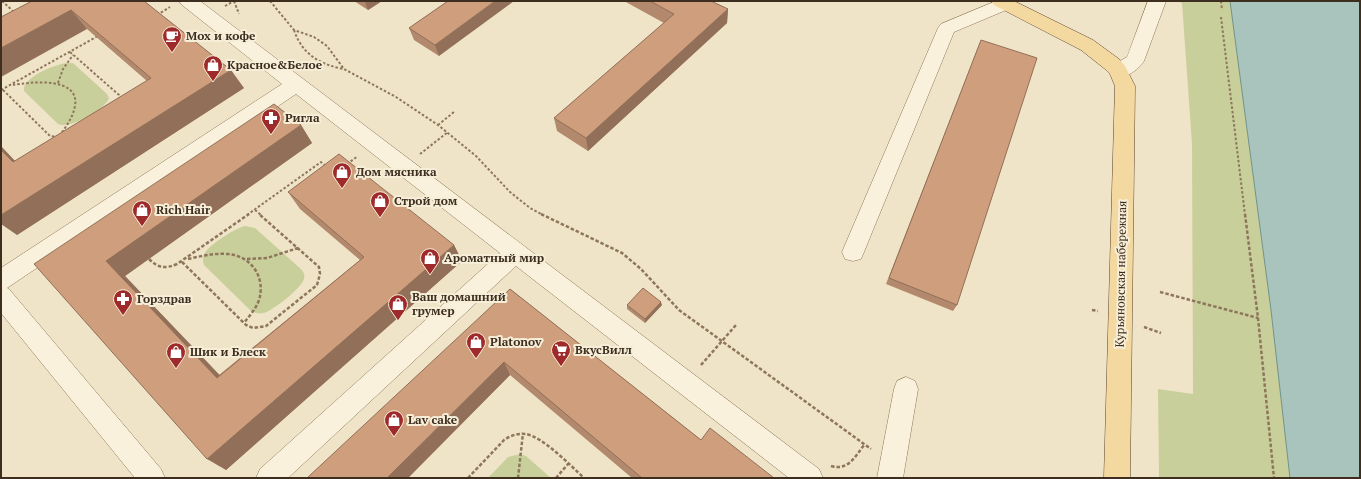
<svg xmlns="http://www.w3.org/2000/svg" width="1361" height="479" font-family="'PT Serif',serif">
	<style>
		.green { fill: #c9cf9b }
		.water { fill: #a9c4bc; stroke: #6f938a }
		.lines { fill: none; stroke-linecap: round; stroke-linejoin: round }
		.minor-casing { stroke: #8d765c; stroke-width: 1 }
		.major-casing { stroke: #5b4430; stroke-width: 1 }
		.path-far1 { stroke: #8d765c; stroke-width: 2; stroke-dasharray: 2.5 2; stroke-linecap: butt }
		.path { stroke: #8d765c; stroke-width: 2.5; stroke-dasharray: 3.5 2; stroke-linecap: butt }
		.minor { fill: #faf1dc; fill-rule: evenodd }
		.major { fill: #f3d9a0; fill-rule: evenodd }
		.wall { fill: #b2896c }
		.shaded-wall { fill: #916f58 }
		.building { fill: #cf9f7d; stroke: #916f58 }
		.labels { text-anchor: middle; stroke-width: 4; stroke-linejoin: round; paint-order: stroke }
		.poi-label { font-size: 12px; font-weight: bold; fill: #3d2e20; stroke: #f7eed8; text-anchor: start }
		.street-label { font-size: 12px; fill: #3d2e20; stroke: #f7eed8 }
	</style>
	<rect width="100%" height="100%" fill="#f0e4c8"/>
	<path class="green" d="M 1177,1 L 1230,1 L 1271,310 L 1290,478 L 1159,478 L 1158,389 L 1193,394 L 1192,144 L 1182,3 Z
		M 69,63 L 73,63 L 107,94 L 109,98 C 106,109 69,130 58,124 L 24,91 L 24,88 C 26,76 57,63 69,63 Z
		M 245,226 L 255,228 L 302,270 C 304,273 305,276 304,279 C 302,288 272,311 264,313 C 259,314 255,313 251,311 L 204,265 C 202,260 203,254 207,250 C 214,242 236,228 245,226 Z
		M 520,454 L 526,456 L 551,478 L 488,478 L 508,457 Z"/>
	<path class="water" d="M 1230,1 L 1360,1 L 1360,478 L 1290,478 L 1271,310 Z"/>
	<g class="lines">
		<defs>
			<path id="minor" d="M 179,1 L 200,1 L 819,469 L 823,478 L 789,478 L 516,266 L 288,478 L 256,478 L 260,469 L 500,253 L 296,94 L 7,288 L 9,289 L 161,469 L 165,478 L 135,478 L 1,313 L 1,268 L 282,84 L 182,5 Z
				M 996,1 L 1012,1 L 1014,4 L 1011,8 L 954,32 L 864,252 L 861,259 L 853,261 L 845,259 L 842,252 L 938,28 L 941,24 Z
				M 1148,1 L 1166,1 L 1144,61 C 1140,68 1127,78 1118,78 C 1118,78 1112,76 1111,76 L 1109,71 L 1111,66 L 1127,57 Z
				M 906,377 L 915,381 L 918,389 L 903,478 L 877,478 L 894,389 L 897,381 Z"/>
			<path id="major" d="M 991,1 L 1014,1 L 1093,40 L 1119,59 L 1125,66 L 1135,86 L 1130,478 L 1104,478 L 1115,86 L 1110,74 L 1105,69 L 1081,50 L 994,5 Z"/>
		</defs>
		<use href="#minor" class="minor-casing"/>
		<use href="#major" class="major-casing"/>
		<path class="path-far1" d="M 2,1 L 14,12
			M 234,1 L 239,14
			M 270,1 L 294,30 L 314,37 L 327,46 L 344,69 L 396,97 L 438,125 L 476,156 L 510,192 L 530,208 L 543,215
			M 1221,1 L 1222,10
			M 225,6 L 234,1
			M 157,15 L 170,7
			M 1221,17 L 1245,215
			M 294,30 C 302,54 319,64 343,69
			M 70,52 L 119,95 L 120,100
			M 58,83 L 63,69 L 73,55
			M 13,85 C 30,82 80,76 75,106 C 73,117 67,125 61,134
			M 1,90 L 98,36
			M 3,90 L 50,136 L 57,137
			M 438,125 L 454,112
			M 420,154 L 448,132
			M 347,164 L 358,156
			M 255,210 L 261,215
			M 247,215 L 321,162 L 326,166"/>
		<path class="path" d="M 541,214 L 622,253 L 641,269 L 679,310 L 871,449
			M 1245,214 L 1258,318 L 1274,478
			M 149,259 C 158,268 165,269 177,264 L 249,214
			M 188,259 C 201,256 214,253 228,254 C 251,256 266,277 259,300 C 256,309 249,316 244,323
			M 247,259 L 267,258 L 298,248
			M 182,262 L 246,325 L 253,328 L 266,326 L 317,285 L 320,274 L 319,267 L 259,214
			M 1160,292 L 1258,318
			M 1092,310 L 1098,311
			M 1144,327 L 1161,333
			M 701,365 L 736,325
			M 831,466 C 848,471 855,457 864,445
			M 468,478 L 504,440 C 510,436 517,433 525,434 C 541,435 571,466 584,478
			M 518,478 L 523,433
			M 556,478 L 568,464"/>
		<use href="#minor" class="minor"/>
		<use href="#major" class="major"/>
	</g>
	<path class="wall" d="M 32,1 L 144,1 L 244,88 L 17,235 L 15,161 L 147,81 L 87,29 Z
		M 354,1 L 382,1 L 368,10 Z
		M 448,1 L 439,56 L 414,40 L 409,28 Z
		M 624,1 L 711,1 L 728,9 L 727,23 L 588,151 L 557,131 L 554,118 L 664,23 Z
		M 981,40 L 957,305 L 953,311 L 886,284 Z
		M 301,125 L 312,143 L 125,276 L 219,375 L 360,260 L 300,209 L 288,192 L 454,245 L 462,261 L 226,470 L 34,264 Z
		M 510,289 L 701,440 L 774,478 L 632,478 L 510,375 L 408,478 Z
		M 627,305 L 662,305 L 645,323 L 627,309 Z"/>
	<path class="shaded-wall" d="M 366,1 L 382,1 L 368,10 L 365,2 Z
		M 495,1 L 514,1 L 439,56 L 435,45 Z
		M 728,9 L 727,23 L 588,151 L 586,138 Z
		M 71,10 L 87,29 L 1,77 L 1,48 Z
		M 231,70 L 244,88 L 17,235 L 1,224 L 1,215 Z
		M 301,125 L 312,143 L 125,276 L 234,390 L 217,378 L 106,261 Z
		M 1,146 L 33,180 L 13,162 L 1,150 Z
		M 454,245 L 462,261 L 226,470 L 207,459 Z
		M 661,302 L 662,305 L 645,323 L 645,319 Z
		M 504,362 L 510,375 L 408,478 L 387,478 Z"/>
	<path class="building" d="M 32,1 L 144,1 L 231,70 L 1,215 L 1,150 L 13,162 L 151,78 L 71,10 L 1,48 L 1,17 Z
		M 448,1 L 495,1 L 435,45 L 409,28 Z
		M 650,1 L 711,1 L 728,9 L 586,138 L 554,118 L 674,14 Z
		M 981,40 L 1037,58 L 957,305 L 889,278 Z
		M 274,104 L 301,125 L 106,261 L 217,378 L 364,257 L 288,192 L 339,154 L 454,245 L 207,459 L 34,264 Z
		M 643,288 L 661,302 L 645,319 L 627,305 Z
		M 510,289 L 701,440 L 710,428 L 774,478 L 642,478 L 504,362 L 387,478 L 307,478 Z"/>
	<defs>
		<symbol id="cafe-pin" viewBox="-11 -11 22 30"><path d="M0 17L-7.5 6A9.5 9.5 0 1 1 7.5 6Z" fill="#9e2a2b" stroke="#f7eed8"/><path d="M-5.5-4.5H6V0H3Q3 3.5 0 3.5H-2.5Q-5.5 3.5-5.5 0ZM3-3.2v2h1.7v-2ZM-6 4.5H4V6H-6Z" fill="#fff"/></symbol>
		<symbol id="shop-pin" viewBox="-11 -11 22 30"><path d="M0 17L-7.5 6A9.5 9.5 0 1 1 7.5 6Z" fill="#9e2a2b" stroke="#f7eed8"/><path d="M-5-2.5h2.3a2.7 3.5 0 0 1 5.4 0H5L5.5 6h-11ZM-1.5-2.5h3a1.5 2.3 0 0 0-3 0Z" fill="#fff"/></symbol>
		<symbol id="pharmacy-pin" viewBox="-11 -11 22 30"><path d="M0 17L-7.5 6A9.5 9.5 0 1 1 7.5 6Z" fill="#9e2a2b" stroke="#f7eed8"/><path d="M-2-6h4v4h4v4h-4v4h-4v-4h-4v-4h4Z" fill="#fff"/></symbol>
		<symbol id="supermarket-pin" viewBox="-11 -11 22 30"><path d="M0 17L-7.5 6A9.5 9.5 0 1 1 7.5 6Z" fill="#9e2a2b" stroke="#f7eed8"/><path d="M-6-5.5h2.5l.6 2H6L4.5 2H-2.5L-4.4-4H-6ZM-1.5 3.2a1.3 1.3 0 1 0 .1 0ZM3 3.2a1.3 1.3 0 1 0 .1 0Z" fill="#fff"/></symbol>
	</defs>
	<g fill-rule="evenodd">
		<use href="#cafe-pin" x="161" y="25" width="22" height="30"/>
		<use href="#shop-pin" x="202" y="54" width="22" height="30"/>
		<use href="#pharmacy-pin" x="260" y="107" width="22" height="30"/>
		<use href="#shop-pin" x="331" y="161" width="22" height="30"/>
		<use href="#shop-pin" x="369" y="190" width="22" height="30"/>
		<use href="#shop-pin" x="131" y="199" width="22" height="30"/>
		<use href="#shop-pin" x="419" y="247" width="22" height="30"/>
		<use href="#pharmacy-pin" x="112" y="288" width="22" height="30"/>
		<use href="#shop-pin" x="387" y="293" width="22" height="30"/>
		<use href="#shop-pin" x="465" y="331" width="22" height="30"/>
		<use href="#supermarket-pin" x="550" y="339" width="22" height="30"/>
		<use href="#shop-pin" x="165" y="341" width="22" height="30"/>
		<use href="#shop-pin" x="383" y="409" width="22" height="30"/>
	</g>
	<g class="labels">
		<g class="poi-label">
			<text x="186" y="40">Мох и кофе</text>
			<text x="227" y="69">Красное&amp;Белое</text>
			<text x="285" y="122">Ригла</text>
			<text x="356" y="176">Дом мясника</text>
			<text x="394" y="205">Строй дом</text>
			<text x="156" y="214">Rich Hair</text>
			<text x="444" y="262">Ароматный мир</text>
			<text x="412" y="301">Ваш домашний<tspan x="412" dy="14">грумер</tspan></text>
			<text x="137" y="303">Горздрав</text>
			<text x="490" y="346">Platonov</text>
			<text x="575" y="354">ВкусВилл</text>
			<text x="190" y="356">Шик и Блеск</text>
			<text x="408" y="424">Lav cake</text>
		</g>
		<g class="street-label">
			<text transform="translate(1121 274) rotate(-89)" y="4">Курьяновская набережная</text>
		</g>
	</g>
	<rect width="1361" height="479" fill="none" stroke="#3d2e20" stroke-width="4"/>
</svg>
